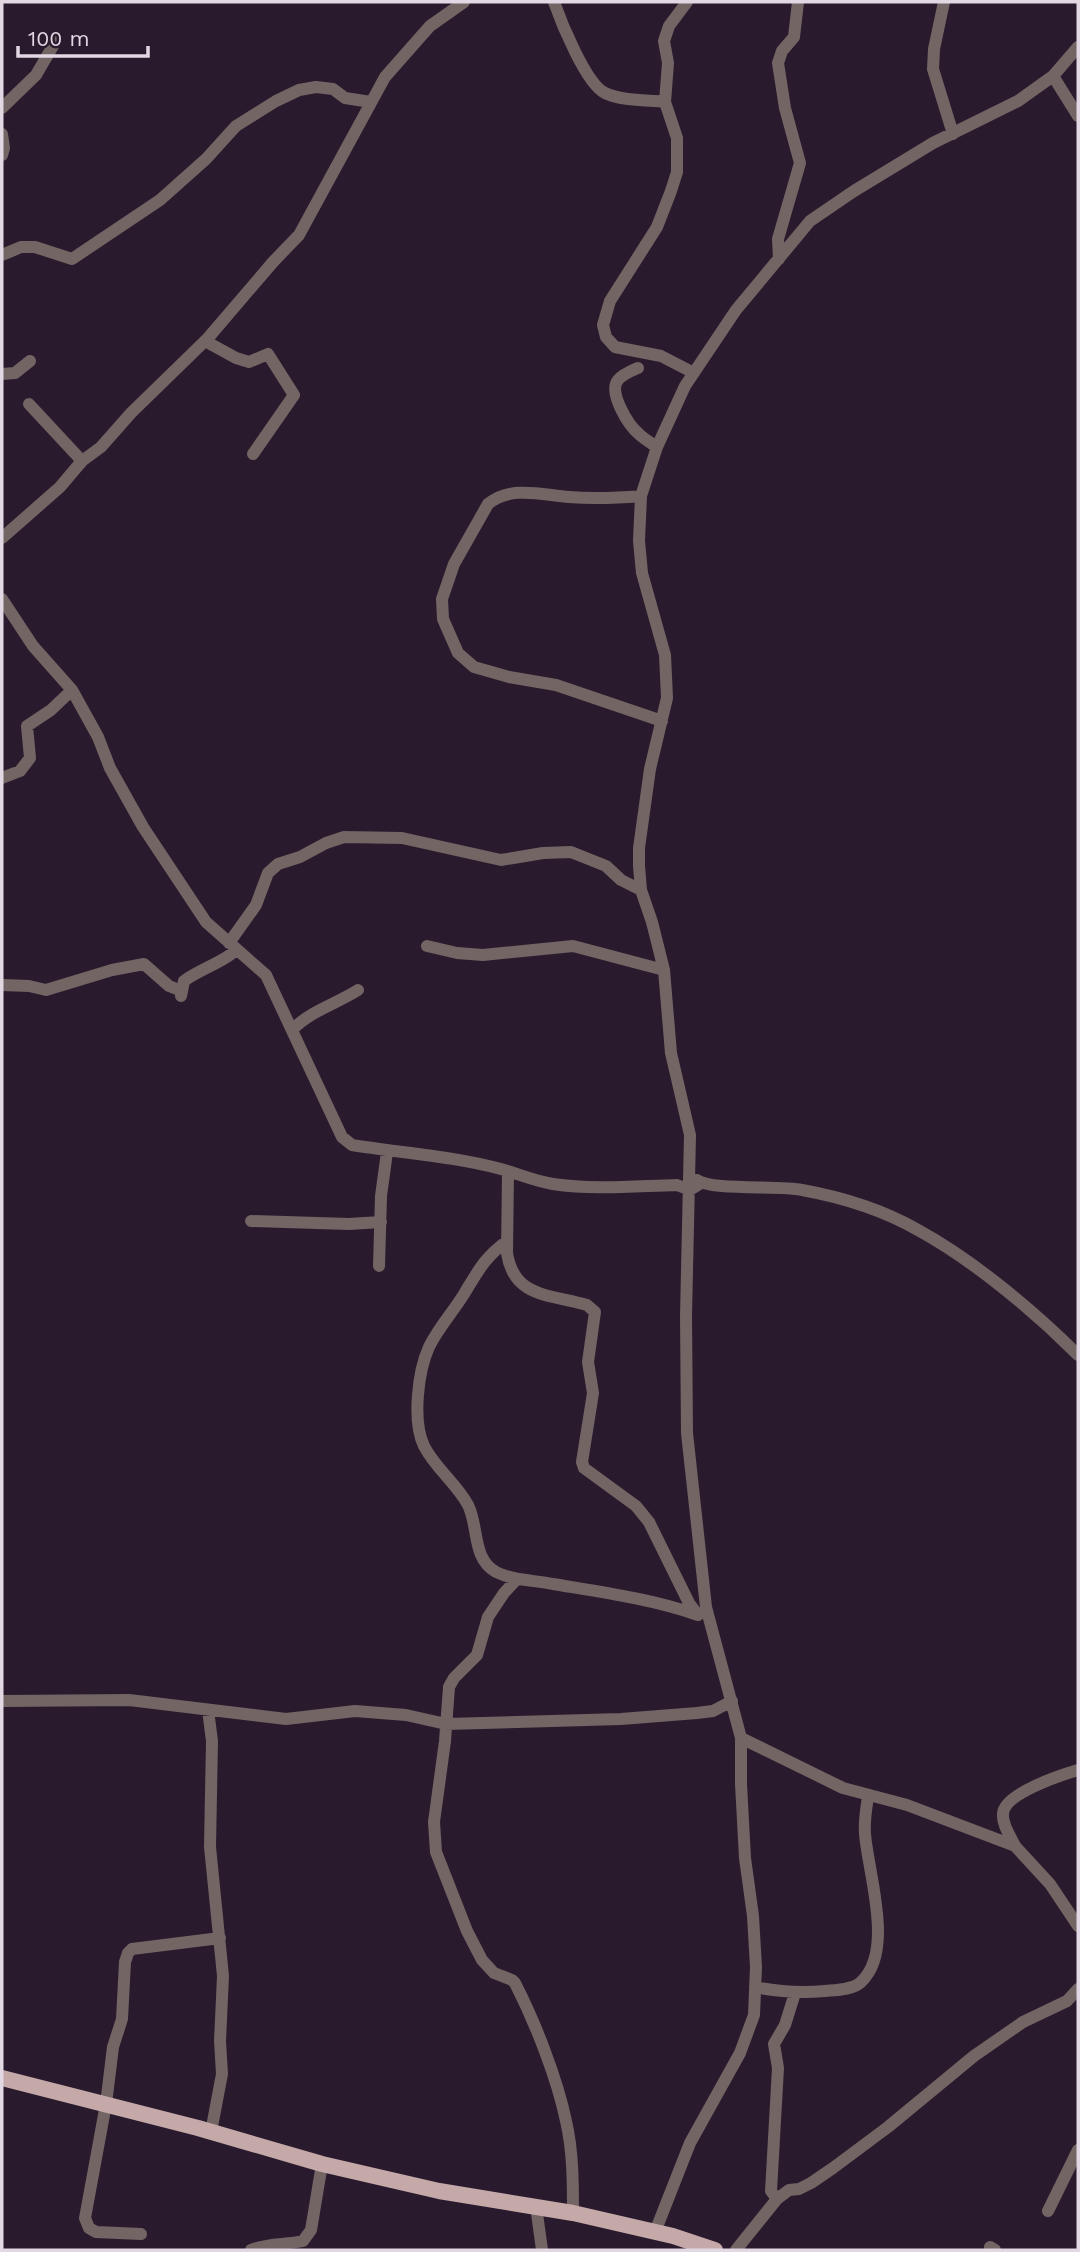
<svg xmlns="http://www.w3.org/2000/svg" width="1080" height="2252" font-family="'Work Sans',sans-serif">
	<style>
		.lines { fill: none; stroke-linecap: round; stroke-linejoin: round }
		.minor { stroke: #726564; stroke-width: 12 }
		.major { stroke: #c5a9a8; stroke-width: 16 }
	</style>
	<rect width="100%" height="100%" fill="#291b2d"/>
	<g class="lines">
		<path class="minor" d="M 554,2 C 561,22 586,84 605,93 C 622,101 646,100 665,102
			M 687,2 L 669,26 L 664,41 L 668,63 L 665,102 L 677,138 L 677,172 L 671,191 L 657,227 L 610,301 L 603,325 L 606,337 L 615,347 L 661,356 L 694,373
			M 944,2 L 934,49 L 933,69 L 953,134
			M 1053,76 L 1078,116
			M 2,108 L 36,75 L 57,39
			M 2,134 L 4,148 L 2,155
			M 2,255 L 21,247 L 35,247 L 72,259 L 160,200 L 206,159 L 236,126 L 276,101 L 299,90 L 316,87 L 333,89 L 345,98 L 371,102
			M 779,259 L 778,239 L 800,163 L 785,108 L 778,63 L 782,51 L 794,37 L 798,2
			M 205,341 L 236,358 L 249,362 L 268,354 L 294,395 L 253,454
			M 638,368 C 631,371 623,374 618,380 C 608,392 628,425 639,434 C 644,439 651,443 657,447
			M 2,374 L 15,373 L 30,361
			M 29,404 L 82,461
			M 641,496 C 617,498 593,499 569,497 C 542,495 511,485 488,504 L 454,564 L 442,599 L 443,619 L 458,653 L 474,667 L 509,677 L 556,685 L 662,721
			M 2,538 L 60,487 L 82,461 L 101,447 L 131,413 L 208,338 L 273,262 L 299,235 L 385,77 L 430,26 L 464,2
			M 2,599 L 33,646 L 72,690 L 98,737 L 110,768 L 143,827 L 206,922 L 266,975 L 342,1137 L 352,1145 C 401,1153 453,1156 501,1169 C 519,1174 534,1181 553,1184 C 593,1190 636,1186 677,1185 L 690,1190 L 701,1183
			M 2,778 L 20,771 L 30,758 L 27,726 L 51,710 L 72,690
			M 229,943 L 256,905 L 268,873 L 278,864 L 300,857 L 326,843 L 344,837 L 402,838 L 501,860 L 543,853 L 571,852 L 606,866 L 621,880 L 641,890
			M 427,946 L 457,953 L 483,955 L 573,946 L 664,970
			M 2,985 L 29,986 L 46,990 L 112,970 L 144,964 L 169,986 L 182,991
			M 181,996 L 184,981 C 200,969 224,962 236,950
			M 292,1030 C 310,1011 336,1004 358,990
			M 508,1172 L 507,1253 C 514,1299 552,1294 587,1305 L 595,1312 L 588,1362 L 593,1393 L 582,1462 L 584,1468 L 636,1506 L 649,1522 L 689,1603 L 698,1615
			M 697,1180 C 711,1191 779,1185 802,1190 C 841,1197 883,1210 918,1230 C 973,1260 1034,1311 1078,1355
			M 251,1221 L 349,1224 L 381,1222
			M 507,1241 C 485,1257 478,1271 464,1294 C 453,1312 438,1328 429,1347 C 418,1371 412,1421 424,1446 C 435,1468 457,1484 468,1505 C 479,1527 472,1559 496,1572 C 514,1581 534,1580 553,1584 C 601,1592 652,1599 698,1615
			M 379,1266 L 381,1196 L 387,1152
			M 517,1579 L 504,1593 L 488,1617 L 477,1655 L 454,1678 L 449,1687 L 445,1741 L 434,1822 L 436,1852 L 467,1931 L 482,1960 L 494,1973 L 512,1980 L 515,1983 C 535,2022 557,2078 566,2121 C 573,2151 573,2183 573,2213
			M 2,1701 L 129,1700 L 286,1719 L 355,1711 L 406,1715 L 446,1724 L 621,1719 L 697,1713 L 713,1711 L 732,1701
			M 208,1710 L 212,1741 L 210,1847 L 223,1976 L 220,2041 L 222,2074 L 211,2132
			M 741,1738 L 843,1788 L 907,1805 L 1015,1846 L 1050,1884 L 1078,1926
			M 1015,1846 C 1011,1837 1002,1825 1003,1814 C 1003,1794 1061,1775 1078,1770
			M 755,1987 C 779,1992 801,1993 825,1991 C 836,1990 853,1990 861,1982 C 895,1951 868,1873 865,1834 C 864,1822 866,1809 868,1797
			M 777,2199 L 771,2191 L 778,2068 L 774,2044 L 785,2025 L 795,1993
			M 536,2206 L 542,2250
			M 1048,2211 L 1078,2150
			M 655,2232 L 690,2143 L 740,2053 L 754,2015 L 756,1967 L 753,1916 L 745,1858 L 741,1784 L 741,1738 L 706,1607 L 687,1433 L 686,1316 L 690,1135 L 671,1053 L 664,970 L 652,922 L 641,890 L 639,866 L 639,848 L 650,769 L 667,698 L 665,655 L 642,573 L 639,541 L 641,496 L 657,447 L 685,386 L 736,310 L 810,221 L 854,191 L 933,143 L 1018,101 L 1053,76 L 1078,47
			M 141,2234 L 96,2232 L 89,2228 L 85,2218 L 106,2104 L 113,2047 L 122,2019 L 125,1962 L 128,1953 L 132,1949 L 220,1938
			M 990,2247 L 995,2250
			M 251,2250 C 266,2243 286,2245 303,2241 L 311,2230 L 322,2164
			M 736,2250 L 777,2199 L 789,2190 L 799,2189 L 811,2183 L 833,2168 L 888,2127 L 974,2056 L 1023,2022 L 1067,2001 L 1078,1989"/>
		<path class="major" d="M 2,2078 L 198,2128 L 322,2164 L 439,2191 L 573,2213 L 673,2236 L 715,2250"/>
	</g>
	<rect width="1080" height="2252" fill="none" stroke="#e2d8e4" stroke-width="7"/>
	<path d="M18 46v10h130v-10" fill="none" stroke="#e2d8e4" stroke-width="3.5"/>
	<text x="28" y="46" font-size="21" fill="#e2d8e4" stroke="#291b2d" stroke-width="5" paint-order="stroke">100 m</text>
</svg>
